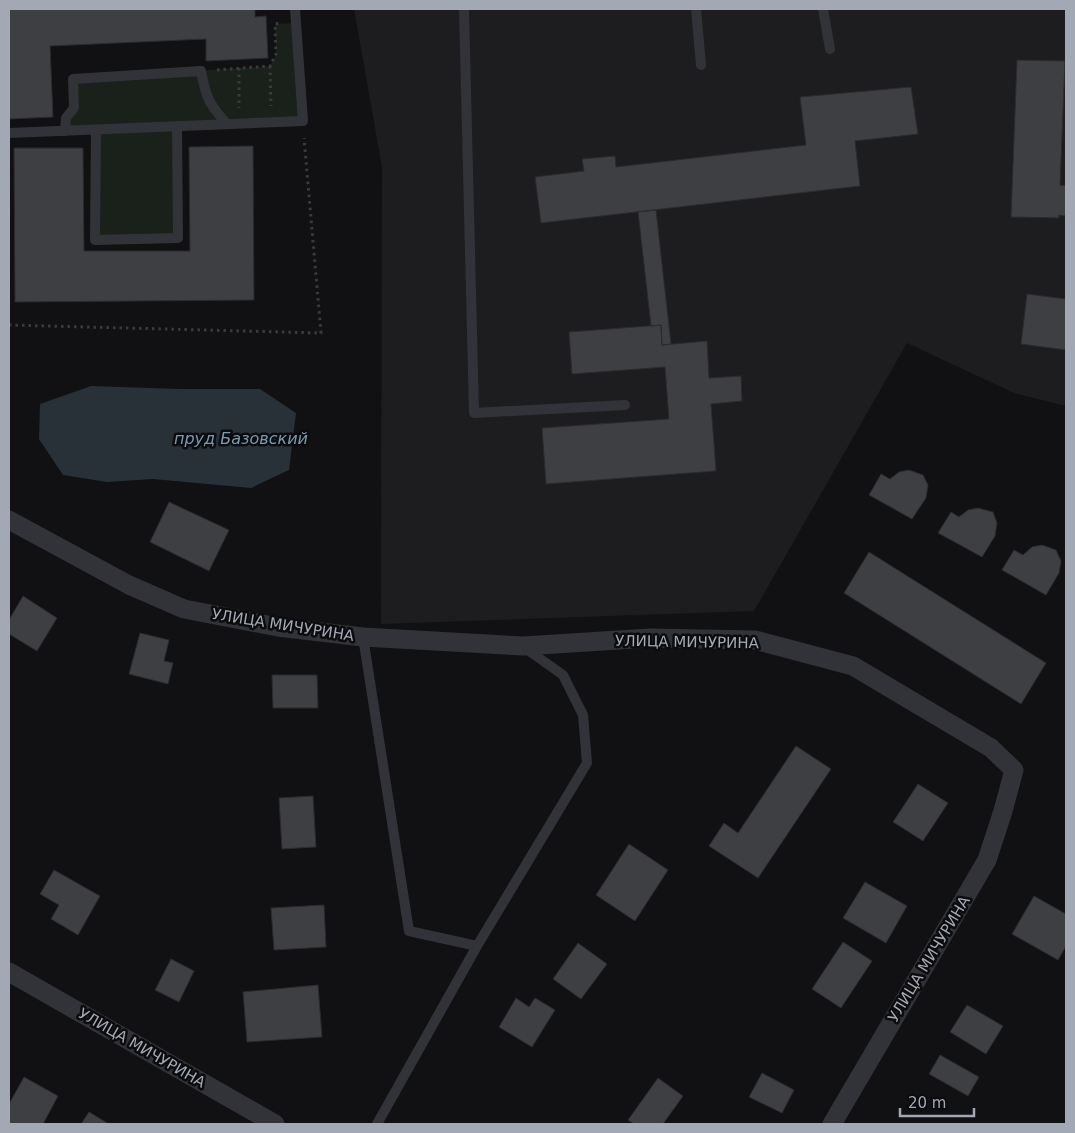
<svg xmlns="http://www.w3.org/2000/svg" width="1075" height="1133" font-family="'DejaVu Sans',sans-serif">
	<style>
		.built { fill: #1d1d20 }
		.green { fill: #19211a }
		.water { fill: #273137 }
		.building { fill: #3d3f43; stroke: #2b2b2f }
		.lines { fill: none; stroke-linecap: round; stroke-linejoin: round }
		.path { stroke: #383b3f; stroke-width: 3; stroke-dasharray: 2.5 4; stroke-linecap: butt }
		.lane { stroke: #323338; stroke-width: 10 }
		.street { stroke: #323338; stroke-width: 19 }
		.labels { text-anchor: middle; stroke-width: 5; stroke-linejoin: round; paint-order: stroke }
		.street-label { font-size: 15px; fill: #a2a9b4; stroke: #0c0c0e }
		.water-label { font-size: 16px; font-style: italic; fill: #779bb1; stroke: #0c0c0e }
	</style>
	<rect width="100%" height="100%" fill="#111113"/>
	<path class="built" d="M 354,9 L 1066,9 L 1066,406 L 1014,393 L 907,343 L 754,611 L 381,624 L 382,167 Z"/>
	<path class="green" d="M 296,23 L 303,121 L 177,126 L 178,238 L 95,240 L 96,130 L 66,131 L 74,108 L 73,79 L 270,66 L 276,54 L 275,24 Z"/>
	<path class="water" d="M 91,386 L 180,389 L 260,389 L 296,413 L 289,470 L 251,488 L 153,479 L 107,482 L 63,475 L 39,439 L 40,404 Z"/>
	<path class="building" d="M 9,9 L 255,9 L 255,17 L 266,16 L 268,58 L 206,61 L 206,39 L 50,46 L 53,117 L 9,119 Z
		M 1017,60 L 1065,61 L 1060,185 L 1066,186 L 1066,216 L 1059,215 L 1059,218 L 1011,217 Z
		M 911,87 L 918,134 L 855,141 L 860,186 L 541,223 L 535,177 L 584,171 L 582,159 L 615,156 L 616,167 L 806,145 L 800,97 Z
		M 253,146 L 254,300 L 15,302 L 14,148 L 83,148 L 84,251 L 190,251 L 189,147 Z
		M 656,210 L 671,344 L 662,345 L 661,325 L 651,326 L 638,212 Z
		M 1027,294 L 1066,299 L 1066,350 L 1021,344 Z
		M 661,325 L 662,345 L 707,341 L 709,378 L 741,376 L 742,401 L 711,404 L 716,471 L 546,484 L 542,428 L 669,419 L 665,367 L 572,374 L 569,332 Z
		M 909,470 L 923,475 L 928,485 L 926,498 L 912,519 L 869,495 L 881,474 L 890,479 L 899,472 Z
		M 169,502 L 229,530 L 209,571 L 150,542 Z
		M 978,508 L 993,512 L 997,523 L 995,536 L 982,557 L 938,533 L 951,512 L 959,517 L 968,510 Z
		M 1042,545 L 1056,550 L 1061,561 L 1059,573 L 1046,595 L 1002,570 L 1014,550 L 1023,555 L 1032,547 Z
		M 869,552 L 1046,663 L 1021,704 L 844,593 Z
		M 23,596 L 57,618 L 37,651 L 9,634 L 9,620 Z
		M 140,633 L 169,640 L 164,661 L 173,663 L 168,684 L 129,674 Z
		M 272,675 L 317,675 L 318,708 L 273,708 Z
		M 796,746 L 831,769 L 758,878 L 709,846 L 724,823 L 738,833 Z
		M 918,784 L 948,803 L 923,841 L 893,822 Z
		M 313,796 L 316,847 L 282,849 L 279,798 Z
		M 629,844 L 668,870 L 635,921 L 596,895 Z
		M 54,870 L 100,896 L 78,935 L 51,919 L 59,905 L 40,894 Z
		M 865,882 L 907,906 L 886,943 L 843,918 Z
		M 1034,896 L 1066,914 L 1066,946 L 1058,960 L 1012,934 Z
		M 324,905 L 326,947 L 274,950 L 271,908 Z
		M 843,942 L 872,961 L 841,1008 L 812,989 Z
		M 578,943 L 607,964 L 581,999 L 553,979 Z
		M 171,959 L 194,971 L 179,1002 L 155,990 Z
		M 318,985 L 322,1037 L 247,1042 L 243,992 Z
		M 516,998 L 529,1007 L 535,998 L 555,1010 L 532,1047 L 499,1027 Z
		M 967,1005 L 1003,1026 L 986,1054 L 950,1032 Z
		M 940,1055 L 979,1077 L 968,1096 L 929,1074 Z
		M 762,1073 L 794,1090 L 782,1113 L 749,1097 Z
		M 24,1077 L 58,1096 L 43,1124 L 9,1124 L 9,1104 Z
		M 658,1078 L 683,1096 L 663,1124 L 634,1124 L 628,1120 Z
		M 89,1112 L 109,1124 L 81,1124 Z"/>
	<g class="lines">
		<path class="path" d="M 270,66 L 271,106
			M 239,68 L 239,108
			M 217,70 L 270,66 L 276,54 L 275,24 L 279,23
			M 9,325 L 321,333 L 304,138"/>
		<path class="lane" d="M 464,9 L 474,413 L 625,405
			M 696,9 L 701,65
			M 823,9 L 830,49
			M 96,130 L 95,240 L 178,238 L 177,126
			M 65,131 L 66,118 L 74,108 L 73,79 L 201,71 C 206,98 209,104 227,124
			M 9,133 L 303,121 L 295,9
			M 363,637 L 409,931 L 477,946
			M 377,1124 L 477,946 L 587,763 L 583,715 L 563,675 L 525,648"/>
		<path class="street" d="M 9,520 L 129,585 L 184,609 L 278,627 L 363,637 L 523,646 L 650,638 L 755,640 L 853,666 L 991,748 L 1014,770 L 1003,811 L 987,860 L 832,1124
			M 9,972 L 275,1124"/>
	</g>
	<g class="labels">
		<g class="street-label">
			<text transform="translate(283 625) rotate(9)" y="5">УЛИЦА МИЧУРИНА</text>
			<text transform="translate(687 642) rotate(1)" y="5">УЛИЦА МИЧУРИНА</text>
			<text transform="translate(929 959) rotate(-59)" y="5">УЛИЦА МИЧУРИНА</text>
			<text transform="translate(142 1048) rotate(30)" y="5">УЛИЦА МИЧУРИНА</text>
		</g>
		<g class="water-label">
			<text x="241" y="444">пруд Базовский</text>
		</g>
	</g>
	<rect width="1075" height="1133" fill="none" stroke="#a2a9b4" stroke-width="20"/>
	<path d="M900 1108v8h74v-8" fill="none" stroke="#a2a9b4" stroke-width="2.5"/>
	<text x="908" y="1108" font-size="15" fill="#a2a9b4" stroke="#0c0c0e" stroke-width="4" paint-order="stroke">20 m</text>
</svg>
